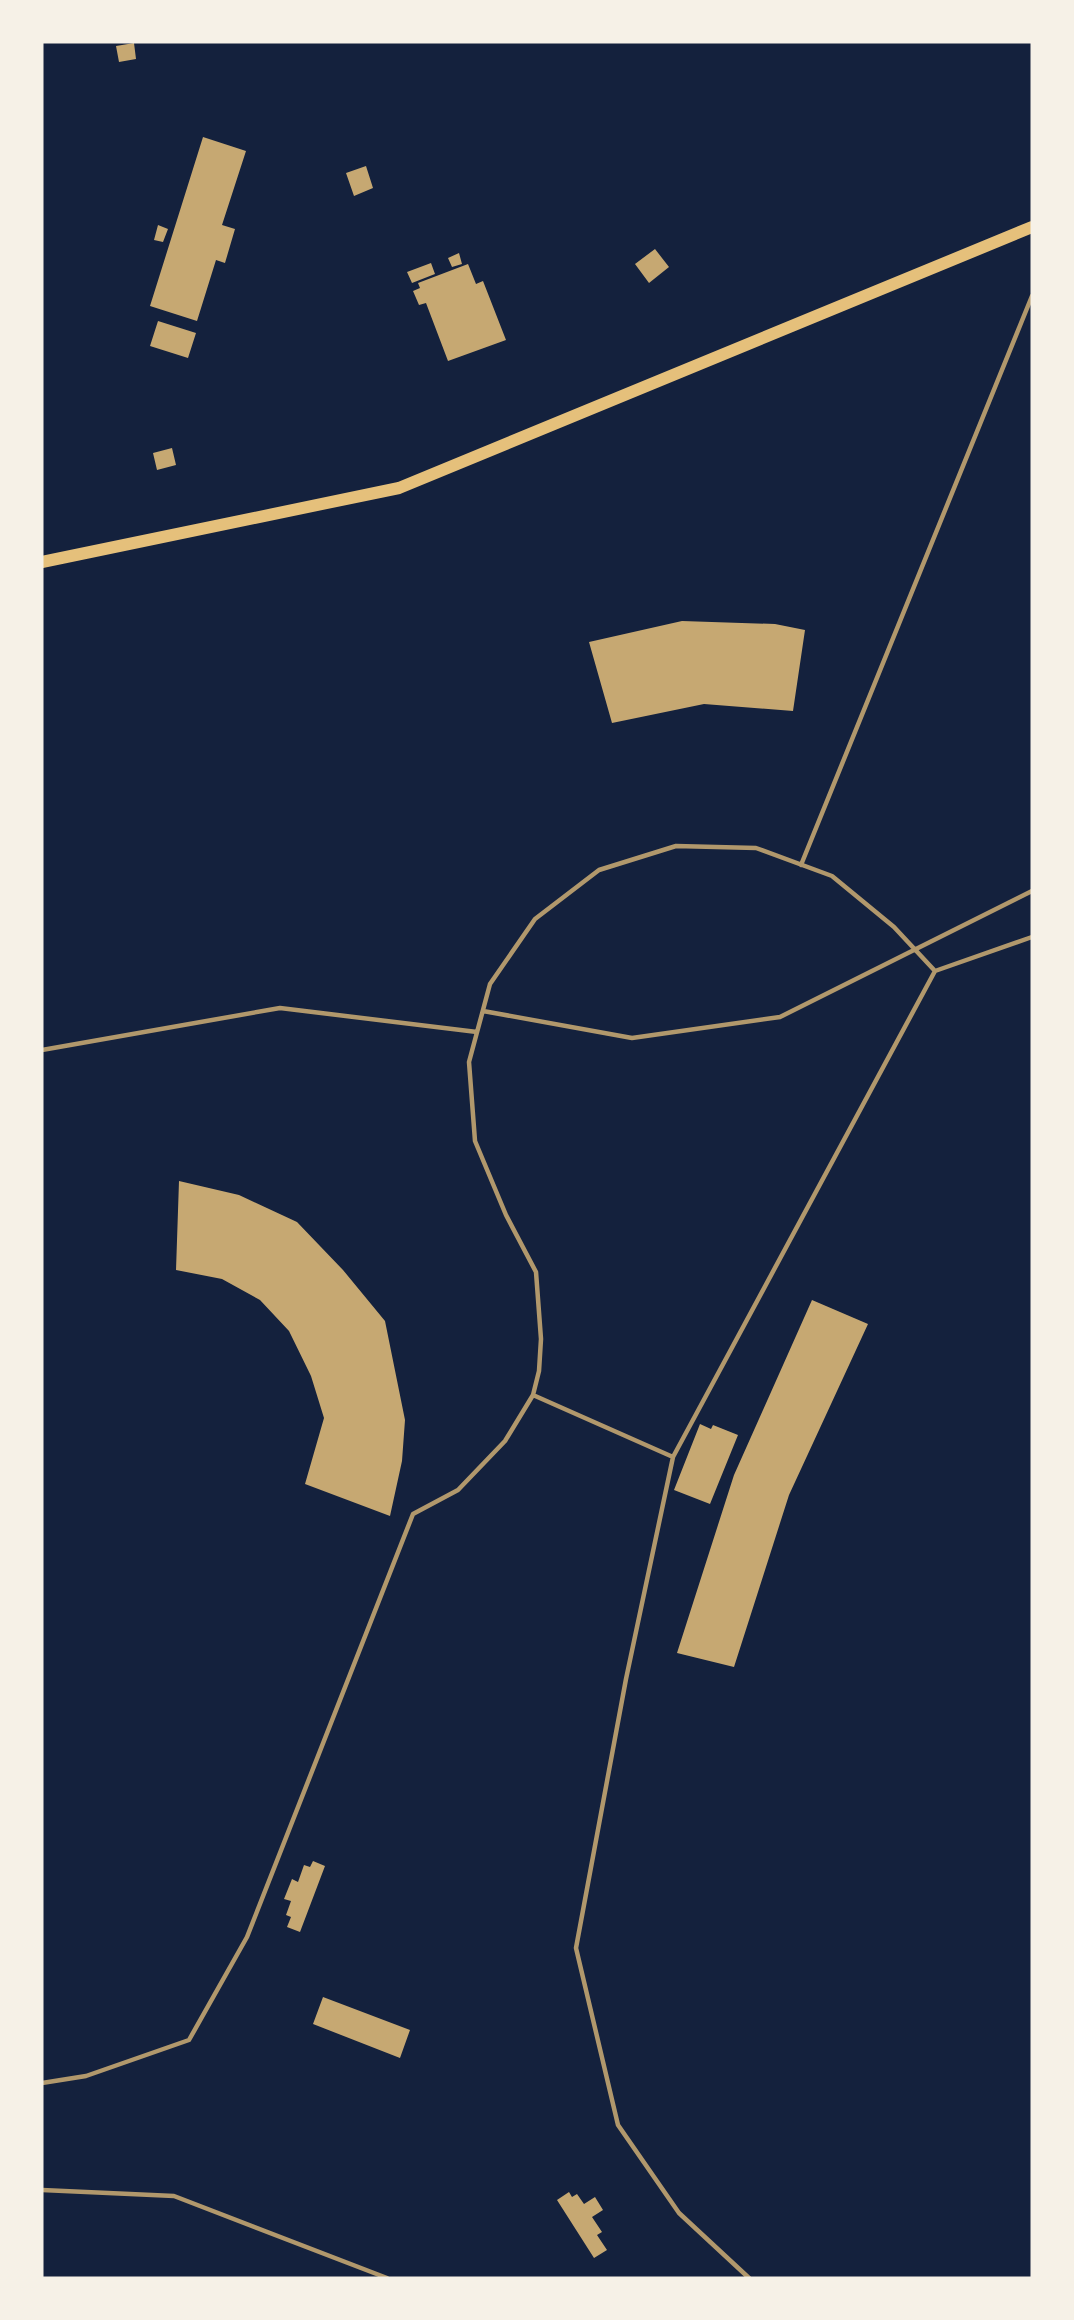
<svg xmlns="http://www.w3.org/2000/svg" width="1074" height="2320" font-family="'Noto Serif',serif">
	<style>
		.building { fill: #c6a872 }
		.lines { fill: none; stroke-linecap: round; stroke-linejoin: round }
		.service { stroke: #b1986c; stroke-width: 4.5 }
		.secondary { stroke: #e5c07b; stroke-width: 12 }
	</style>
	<rect width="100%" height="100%" fill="#14213d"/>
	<path class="building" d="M 134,43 L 136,59 L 119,62 L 116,46 Z
		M 203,137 L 246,151 L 222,225 L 235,229 L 225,263 L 216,260 L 197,321 L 150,306 Z
		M 366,166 L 373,188 L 354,196 L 346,173 Z
		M 158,225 L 168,229 L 163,242 L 154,240 Z
		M 655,249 L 669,267 L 649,283 L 635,264 Z
		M 459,253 L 462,264 L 452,267 L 448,258 Z
		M 431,263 L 435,274 L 412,283 L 407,272 Z
		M 468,264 L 476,284 L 483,281 L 506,340 L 448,361 L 426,303 L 419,305 L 413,291 L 420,288 L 418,283 Z
		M 158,321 L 196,333 L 188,358 L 150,346 Z
		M 172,448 L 176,465 L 157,470 L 153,453 Z
		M 682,621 L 775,624 L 805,630 L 793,711 L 704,704 L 612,723 L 589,642 Z
		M 179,1181 L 239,1195 L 297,1222 L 343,1270 L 385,1321 L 405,1420 L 402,1461 L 390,1516 L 305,1484 L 324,1418 L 311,1376 L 289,1331 L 260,1300 L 222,1279 L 176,1270 Z
		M 812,1300 L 868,1324 L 789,1495 L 734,1667 L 677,1653 L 734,1475 Z
		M 700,1424 L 711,1429 L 713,1425 L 738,1435 L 710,1504 L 674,1490 Z
		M 313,1861 L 325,1866 L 300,1932 L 287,1927 L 291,1917 L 286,1915 L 291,1901 L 284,1899 L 292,1879 L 298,1882 L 304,1865 L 310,1867 Z
		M 323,1997 L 410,2030 L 400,2058 L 313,2024 Z
		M 569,2192 L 572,2197 L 577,2194 L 584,2204 L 595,2197 L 603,2210 L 592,2217 L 602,2232 L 597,2235 L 607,2250 L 594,2258 L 557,2200 Z"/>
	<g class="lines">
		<path class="service" d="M 801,865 L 1032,296
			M 483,1011 L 632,1038 L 780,1017 L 1032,891
			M 42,1050 L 280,1008 L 477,1032
			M 533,1395 L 673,1457
			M 42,2083 L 86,2076 L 189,2040 L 247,1937 L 413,1514 L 458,1490 L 505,1441 L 533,1395 L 539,1371 L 541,1339 L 536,1272 L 506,1215 L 475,1141 L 469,1062 L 490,984 L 535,919 L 599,870 L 676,846 L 756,848 L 832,876 L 894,927 L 935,971
			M 42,2190 L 174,2196 L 387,2278
			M 749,2278 L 679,2213 L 618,2125 L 576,1948 L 626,1679 L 673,1457 L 935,971 L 1032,937"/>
		<path class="secondary" d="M 42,562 L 399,488 L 1032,227"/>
	</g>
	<rect width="1074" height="2320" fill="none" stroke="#f6f1e7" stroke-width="87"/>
</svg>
